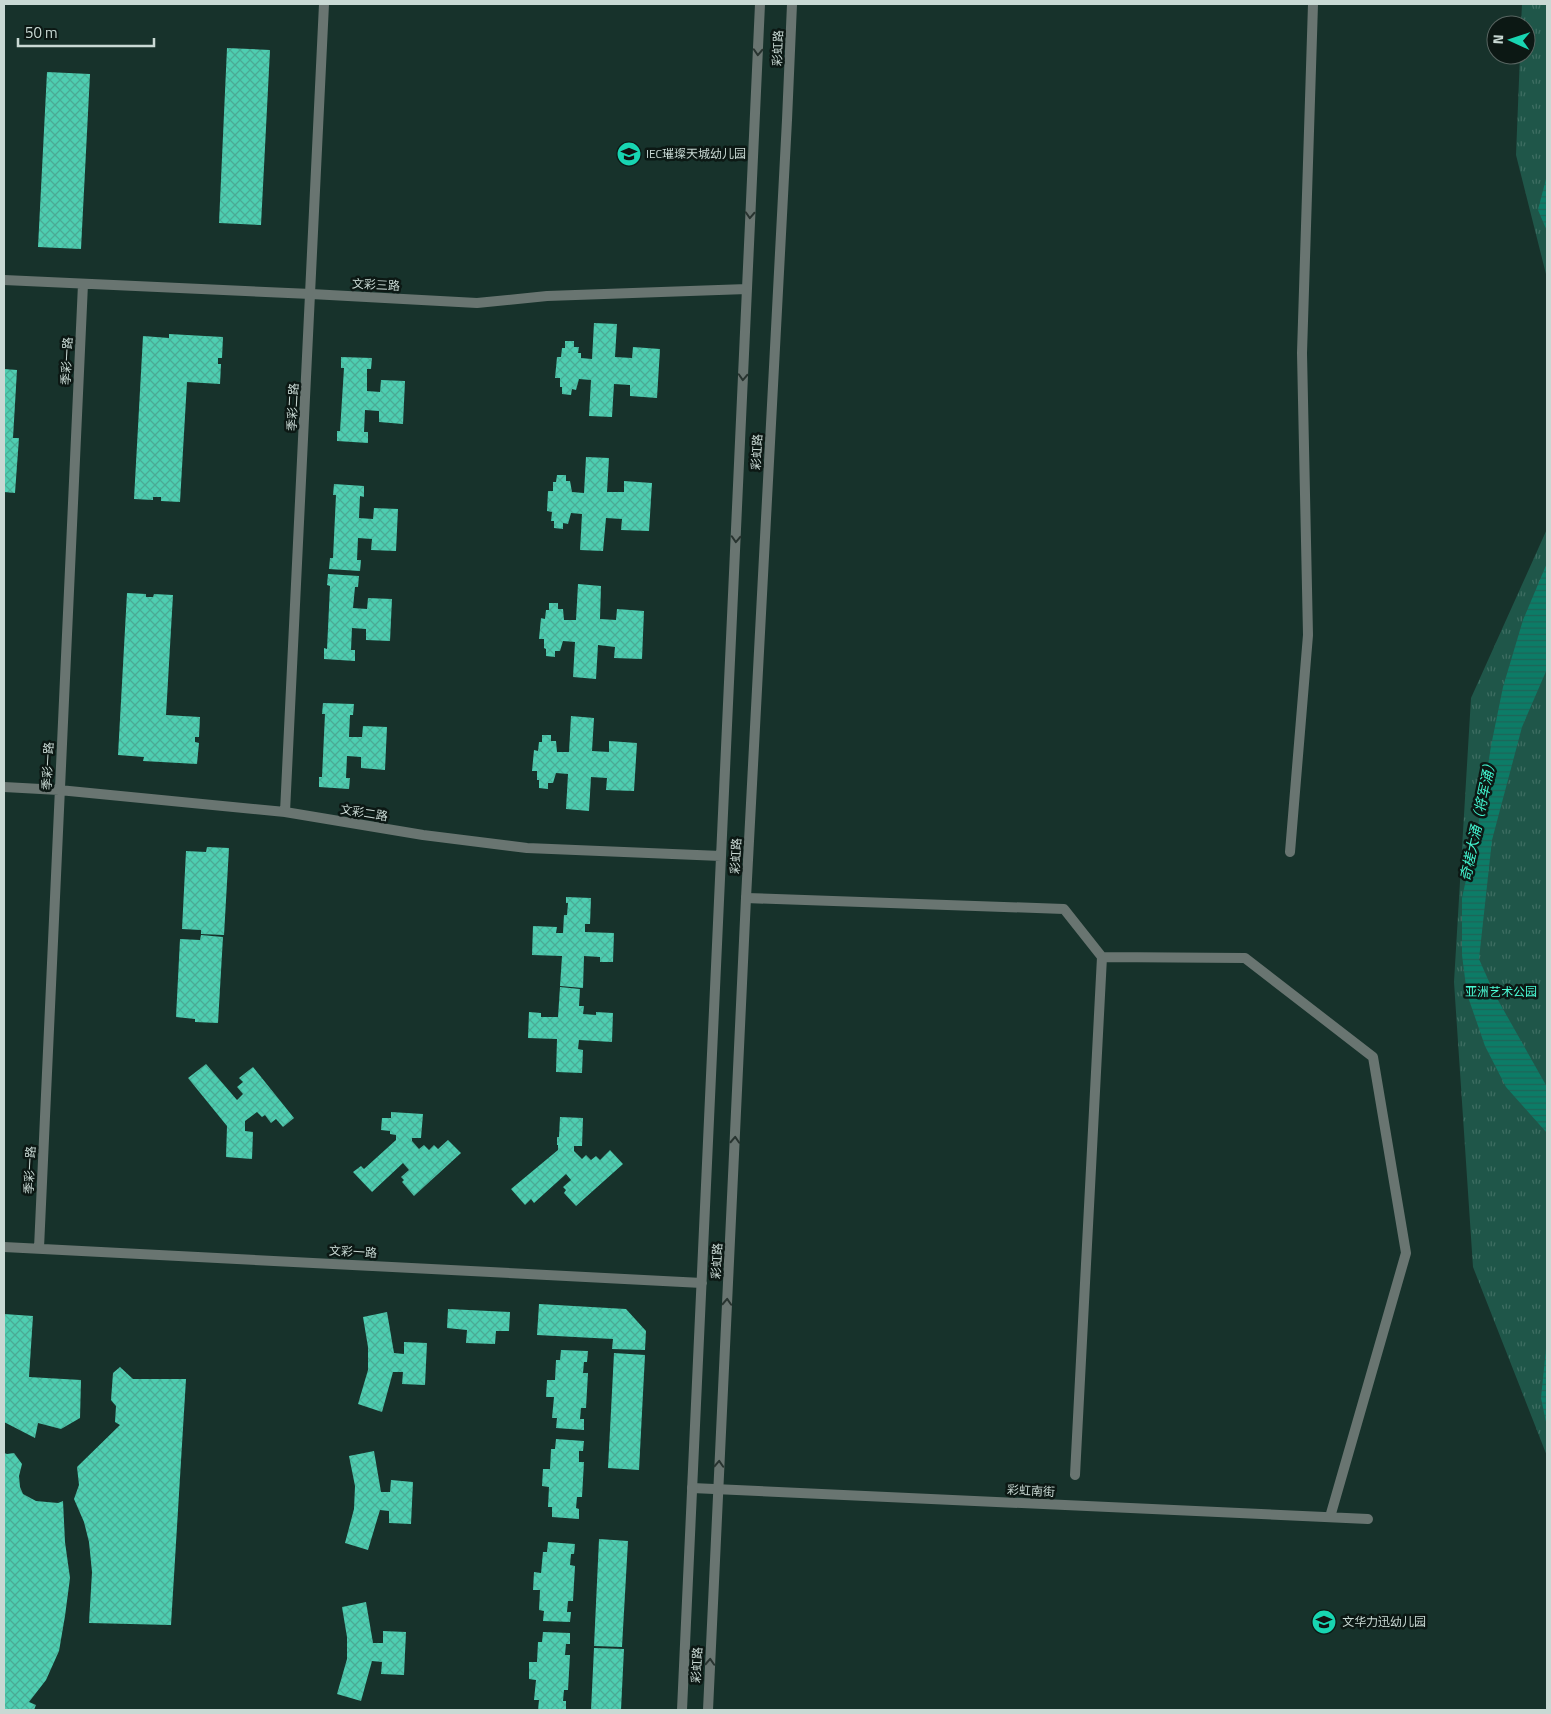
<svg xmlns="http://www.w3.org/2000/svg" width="1551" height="1714" font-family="'Titillium Web','Noto Sans SC',sans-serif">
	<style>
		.park { fill: url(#park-tufts) }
		.water { fill: url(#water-rules) }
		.building { fill: url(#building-cross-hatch) }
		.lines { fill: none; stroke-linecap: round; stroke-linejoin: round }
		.minor { stroke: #697571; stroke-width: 10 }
		.tertiary { stroke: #697571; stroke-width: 10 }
		.oneway { stroke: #283430 }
		.labels { text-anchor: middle; stroke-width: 5; stroke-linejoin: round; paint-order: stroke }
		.street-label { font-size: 12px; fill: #c9d9d4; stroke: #0c1814 }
		.poi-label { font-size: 12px; fill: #c9d9d4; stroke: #0c1814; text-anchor: start }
		.park-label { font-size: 12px; fill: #4afad4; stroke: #0c1814 }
		.water-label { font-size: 14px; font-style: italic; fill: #42f4cf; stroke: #0c1814 }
	</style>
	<defs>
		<pattern id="park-tufts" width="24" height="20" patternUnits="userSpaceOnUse" patternTransform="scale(1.25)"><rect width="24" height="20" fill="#1f5649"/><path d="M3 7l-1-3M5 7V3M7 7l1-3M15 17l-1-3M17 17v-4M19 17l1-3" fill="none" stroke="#3e6e62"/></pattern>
		<pattern id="water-rules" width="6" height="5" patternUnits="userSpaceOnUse" patternTransform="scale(1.25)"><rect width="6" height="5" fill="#0c7c67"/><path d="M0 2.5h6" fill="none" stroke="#1f6457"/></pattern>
		<pattern id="building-cross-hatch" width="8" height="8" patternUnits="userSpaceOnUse" patternTransform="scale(1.25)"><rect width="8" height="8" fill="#4eceb1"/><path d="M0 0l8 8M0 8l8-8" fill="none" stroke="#4aab95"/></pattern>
	</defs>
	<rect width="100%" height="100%" fill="#17322b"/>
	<path class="park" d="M 1522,4 L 1547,4 L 1547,278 L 1516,155 L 1520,55 L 1526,55 L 1526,25 L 1521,25 Z
		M 1547,529 L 1547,1456 L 1473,1267 L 1454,982 L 1471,698 Z"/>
	<path class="water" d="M 1547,175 L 1547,231 L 1538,210 Z
		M 1547,563 L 1547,669 L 1522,727 L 1492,840 L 1479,959 L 1494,993 L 1547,1087 L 1547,1133 L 1506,1087 L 1485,1046 L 1467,994 L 1462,955 L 1462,898 L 1481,811 L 1491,746 L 1503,687 L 1523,620 Z
		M 1547,1339 L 1547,1427 L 1541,1398 Z"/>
	<path class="building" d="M 227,48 L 270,50 L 261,225 L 219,223 Z
		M 47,72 L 90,74 L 81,249 L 38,247 Z
		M 594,323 L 617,324 L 615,357 L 632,358 L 633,347 L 660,349 L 657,398 L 630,396 L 630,385 L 614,384 L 612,417 L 589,416 L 591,380 L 579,379 L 576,390 L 572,389 L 571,395 L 562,394 L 562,387 L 560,387 L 560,378 L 555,378 L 557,357 L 561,357 L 562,348 L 565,348 L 565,341 L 574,341 L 574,347 L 579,347 L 578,353 L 581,353 L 581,358 L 592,359 Z
		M 169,334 L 223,337 L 222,358 L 218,358 L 218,364 L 221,364 L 220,384 L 187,382 L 180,502 L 161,501 L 161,497 L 153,497 L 153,500 L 134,499 L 143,336 L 169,338 Z
		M 341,357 L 372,358 L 371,369 L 367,369 L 367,391 L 380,392 L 381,380 L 405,381 L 403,424 L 379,422 L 379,411 L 365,410 L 364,432 L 368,432 L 368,443 L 337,441 L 337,431 L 340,431 L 344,368 L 341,368 Z
		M 4,369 L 17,370 L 13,438 L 19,438 L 15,493 L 4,492 Z
		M 586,457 L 609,458 L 607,492 L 624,492 L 624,481 L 652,483 L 649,531 L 621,530 L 622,519 L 606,518 L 603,551 L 580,550 L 582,514 L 571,513 L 568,524 L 563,523 L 563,529 L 554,528 L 554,521 L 551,521 L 552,512 L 547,511 L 548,491 L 553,491 L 553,482 L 556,482 L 557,475 L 566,475 L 566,481 L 570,481 L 572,492 L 584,493 Z
		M 334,484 L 364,486 L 364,497 L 360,496 L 359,518 L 373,519 L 374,508 L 398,509 L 396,551 L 371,550 L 372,539 L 358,538 L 357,560 L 361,560 L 360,571 L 329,569 L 330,558 L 333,558 L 336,495 L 333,495 Z
		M 328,574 L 359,576 L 358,587 L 355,587 L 353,608 L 367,609 L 368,598 L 392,599 L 390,641 L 366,640 L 366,629 L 352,628 L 351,650 L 355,650 L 355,661 L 324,659 L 324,648 L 327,649 L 330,586 L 327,585 Z
		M 578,584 L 601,586 L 600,619 L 616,620 L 617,609 L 644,611 L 642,659 L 614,658 L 615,647 L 598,645 L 596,679 L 573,677 L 575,642 L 563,641 L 560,651 L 555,651 L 555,657 L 546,656 L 546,649 L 544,648 L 544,639 L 539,639 L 541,618 L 545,619 L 546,610 L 549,610 L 549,603 L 558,603 L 558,609 L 563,609 L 564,620 L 576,620 Z
		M 127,593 L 146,594 L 146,597 L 153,597 L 154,594 L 173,595 L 166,715 L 200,717 L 199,737 L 195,737 L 195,742 L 199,743 L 197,764 L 143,761 L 144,757 L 118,755 Z
		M 323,703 L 354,704 L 353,715 L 350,715 L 349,737 L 362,737 L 363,726 L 387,727 L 385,770 L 361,768 L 361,757 L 347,756 L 346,778 L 350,778 L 349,789 L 319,787 L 319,777 L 322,777 L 325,714 L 322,714 Z
		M 571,716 L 594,718 L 592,751 L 609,752 L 609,741 L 637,743 L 634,791 L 606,790 L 607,778 L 591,777 L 589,811 L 566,809 L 568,774 L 556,773 L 553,783 L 548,783 L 548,789 L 539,788 L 539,780 L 537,780 L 537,771 L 532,771 L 534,750 L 538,751 L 539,742 L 542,742 L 542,735 L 551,735 L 551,741 L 556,741 L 557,752 L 569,752 Z
		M 207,847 L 229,848 L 224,935 L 201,934 L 201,930 L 182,929 L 186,851 L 206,852 Z
		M 566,897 L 591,898 L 590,924 L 585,924 L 585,932 L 614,933 L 613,962 L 600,962 L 600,957 L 584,956 L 583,988 L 560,986 L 562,956 L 532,955 L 533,926 L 557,927 L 556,933 L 563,933 L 564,915 L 567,915 L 568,903 L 566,903 Z
		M 201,935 L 223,937 L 218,1023 L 195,1022 L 195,1019 L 176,1017 L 180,939 L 200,940 Z
		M 560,987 L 580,989 L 579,1006 L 584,1006 L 583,1014 L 596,1015 L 596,1012 L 613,1013 L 612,1042 L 579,1040 L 578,1049 L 583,1050 L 582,1073 L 556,1072 L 557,1039 L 528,1038 L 529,1012 L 541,1013 L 541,1017 L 558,1017 Z
		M 206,1064 L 237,1100 L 243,1094 L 237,1087 L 243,1082 L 239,1078 L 253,1067 L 294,1118 L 283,1127 L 276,1119 L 271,1123 L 265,1115 L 262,1117 L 257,1112 L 245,1121 L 245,1131 L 253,1132 L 252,1159 L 226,1157 L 227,1126 L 188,1078 Z
		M 391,1112 L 423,1114 L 421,1138 L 412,1138 L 412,1141 L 419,1149 L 424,1145 L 429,1150 L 434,1145 L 438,1149 L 448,1140 L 461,1153 L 414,1196 L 402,1182 L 404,1180 L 401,1177 L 409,1170 L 403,1163 L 372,1192 L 353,1172 L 361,1166 L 364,1169 L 396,1140 L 396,1135 L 390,1134 L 390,1131 L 381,1130 L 382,1118 L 391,1118 Z
		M 560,1117 L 583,1118 L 582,1146 L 574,1146 L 574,1151 L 582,1159 L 586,1155 L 591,1160 L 596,1156 L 600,1160 L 610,1150 L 623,1164 L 576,1206 L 564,1193 L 566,1190 L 563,1187 L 571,1180 L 566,1174 L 534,1203 L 531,1199 L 525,1205 L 511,1189 L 558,1150 L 558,1145 L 557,1145 L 557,1137 L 559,1137 Z
		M 539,1304 L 626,1309 L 646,1331 L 645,1350 L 612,1349 L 613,1339 L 537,1335 Z
		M 448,1309 L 510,1312 L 509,1331 L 496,1331 L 495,1344 L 466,1343 L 467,1330 L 447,1328 Z
		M 387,1312 L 394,1353 L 404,1354 L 404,1342 L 427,1343 L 425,1385 L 402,1384 L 403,1372 L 393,1372 L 382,1412 L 358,1404 L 368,1370 L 368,1347 L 363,1317 Z
		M 4,1314 L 33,1316 L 29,1377 L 81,1380 L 80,1418 L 61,1429 L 38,1423 L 35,1438 L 4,1422 Z
		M 561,1350 L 588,1351 L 587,1362 L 584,1362 L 583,1373 L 588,1373 L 586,1408 L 581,1408 L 580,1419 L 584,1419 L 584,1430 L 556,1428 L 557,1418 L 552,1418 L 554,1397 L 546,1397 L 547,1380 L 555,1380 L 556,1360 L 560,1360 Z
		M 614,1353 L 645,1355 L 639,1470 L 608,1468 Z
		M 120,1367 L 133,1379 L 186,1379 L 171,1625 L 89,1623 L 92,1572 L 89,1542 L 84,1522 L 74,1499 L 79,1485 L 77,1467 L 120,1425 L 115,1422 L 116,1406 L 111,1400 L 113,1373 Z
		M 556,1439 L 584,1441 L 583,1451 L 579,1451 L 579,1462 L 584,1462 L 582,1497 L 577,1497 L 576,1508 L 579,1509 L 579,1519 L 552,1517 L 552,1507 L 548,1507 L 549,1487 L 542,1486 L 543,1469 L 550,1469 L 551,1449 L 555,1449 Z
		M 374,1451 L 381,1492 L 390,1492 L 391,1480 L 413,1482 L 411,1524 L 389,1523 L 389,1511 L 380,1510 L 368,1550 L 345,1543 L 354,1509 L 355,1486 L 349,1456 Z
		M 4,1453 L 7,1454 L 14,1453 L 22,1464 L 19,1476 L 20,1487 L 23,1494 L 36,1501 L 58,1503 L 63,1501 L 65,1542 L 70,1578 L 65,1616 L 59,1651 L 46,1680 L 29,1702 L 36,1705 L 34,1710 L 4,1710 Z
		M 599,1539 L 628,1541 L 622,1647 L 594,1646 Z
		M 548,1542 L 575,1544 L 574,1554 L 571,1554 L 570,1565 L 575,1566 L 573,1601 L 568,1601 L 567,1612 L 571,1612 L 570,1622 L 543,1621 L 544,1611 L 539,1610 L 540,1590 L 533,1590 L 534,1572 L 541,1573 L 543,1552 L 547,1552 Z
		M 366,1602 L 373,1643 L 383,1643 L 383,1631 L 406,1632 L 404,1675 L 381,1674 L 382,1662 L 372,1661 L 361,1701 L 337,1694 L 347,1659 L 347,1637 L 342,1607 Z
		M 543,1632 L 570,1633 L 570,1644 L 566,1644 L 565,1655 L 570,1655 L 568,1690 L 564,1690 L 563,1701 L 566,1701 L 566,1710 L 538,1710 L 539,1700 L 534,1700 L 536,1680 L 529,1679 L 529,1662 L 537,1662 L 538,1642 L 542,1642 Z
		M 594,1648 L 624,1649 L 621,1710 L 591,1710 Z"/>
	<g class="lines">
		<path class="minor" d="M 1290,852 L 1308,635 L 1302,353 L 1313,4
			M 746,898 L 1064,909 L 1102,957 L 1245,958 L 1373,1057 L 1406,1253 L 1330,1517
			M 1075,1475 L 1102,957
			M 692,1488 L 1368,1519"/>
		<path class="tertiary" d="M 4,280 L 311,294 L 477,303 L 547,296 L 747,289
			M 4,787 L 59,790 L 285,812 L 423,835 L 527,848 L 721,856
			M 285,812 L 324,4
			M 4,1247 L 702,1283
			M 39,1248 L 83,284
			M 682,1710 L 760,4
			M 708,1710 L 746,898 L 787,120 L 792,4"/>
	</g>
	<defs><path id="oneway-chevron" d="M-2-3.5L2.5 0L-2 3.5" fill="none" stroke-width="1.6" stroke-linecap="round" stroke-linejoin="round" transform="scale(1.25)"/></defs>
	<g class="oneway">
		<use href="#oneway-chevron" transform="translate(758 52) rotate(93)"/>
		<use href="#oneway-chevron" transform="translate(750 215) rotate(93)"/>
		<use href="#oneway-chevron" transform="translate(743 377) rotate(93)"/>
		<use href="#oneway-chevron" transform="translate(736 539) rotate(93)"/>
		<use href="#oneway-chevron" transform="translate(735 1140) rotate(-87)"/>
		<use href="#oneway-chevron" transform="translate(727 1302) rotate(-87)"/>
		<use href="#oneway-chevron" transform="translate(719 1464) rotate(-87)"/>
		<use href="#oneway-chevron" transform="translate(710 1662) rotate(-87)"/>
	</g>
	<defs>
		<symbol id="school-disc" viewBox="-11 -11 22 22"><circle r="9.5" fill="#18d5b2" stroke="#0c1814"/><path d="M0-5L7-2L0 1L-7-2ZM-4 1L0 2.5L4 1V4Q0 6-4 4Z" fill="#111"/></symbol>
	</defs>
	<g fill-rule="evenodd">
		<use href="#school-disc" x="615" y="140" width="28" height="28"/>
		<use href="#school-disc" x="1310" y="1608" width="28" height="28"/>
	</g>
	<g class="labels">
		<g class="street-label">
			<text transform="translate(778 48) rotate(-88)" y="4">彩虹路</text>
			<text transform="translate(376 285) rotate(3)" y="4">文彩三路</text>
			<text transform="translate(67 361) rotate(-87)" y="4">季彩一路</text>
			<text transform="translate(293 407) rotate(-87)" y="4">季彩二路</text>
			<text transform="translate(757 452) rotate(-87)" y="4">彩虹路</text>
			<text transform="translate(48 766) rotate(-87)" y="4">季彩一路</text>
			<text transform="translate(364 813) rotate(9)" y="4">文彩二路</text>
			<text transform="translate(736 856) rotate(-87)" y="4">彩虹路</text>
			<text transform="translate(30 1170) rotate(-87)" y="4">季彩一路</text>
			<text transform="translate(353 1252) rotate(3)" y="4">文彩一路</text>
			<text transform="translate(717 1261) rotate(-87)" y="4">彩虹路</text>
			<text transform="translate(1031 1491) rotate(3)" y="4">彩虹南街</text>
			<text transform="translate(697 1665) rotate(-87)" y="4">彩虹路</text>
		</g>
		<g class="poi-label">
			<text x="646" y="158">IEC璀璨天城幼儿园</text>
			<text x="1342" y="1626">文华力迅幼儿园</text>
		</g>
		<g class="park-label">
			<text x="1501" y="996">亚洲艺术公园</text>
		</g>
		<g class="water-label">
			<text transform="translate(1478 819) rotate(-78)" y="5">奇槎大涌（将军涌）</text>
		</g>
	</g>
	<rect width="1551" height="1714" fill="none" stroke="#c9d9d4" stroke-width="10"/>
	<g transform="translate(1511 40) rotate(273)"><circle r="24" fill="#0c1814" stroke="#586561"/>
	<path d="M0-4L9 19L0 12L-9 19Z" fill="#18d5b2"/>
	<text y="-8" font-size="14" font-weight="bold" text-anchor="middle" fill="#c9d9d4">N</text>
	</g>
	<path d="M18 38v8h136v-8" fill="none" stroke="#c9d9d4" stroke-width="2.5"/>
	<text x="25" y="38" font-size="15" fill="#c9d9d4" stroke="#0c1814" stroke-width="4" paint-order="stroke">50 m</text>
</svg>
